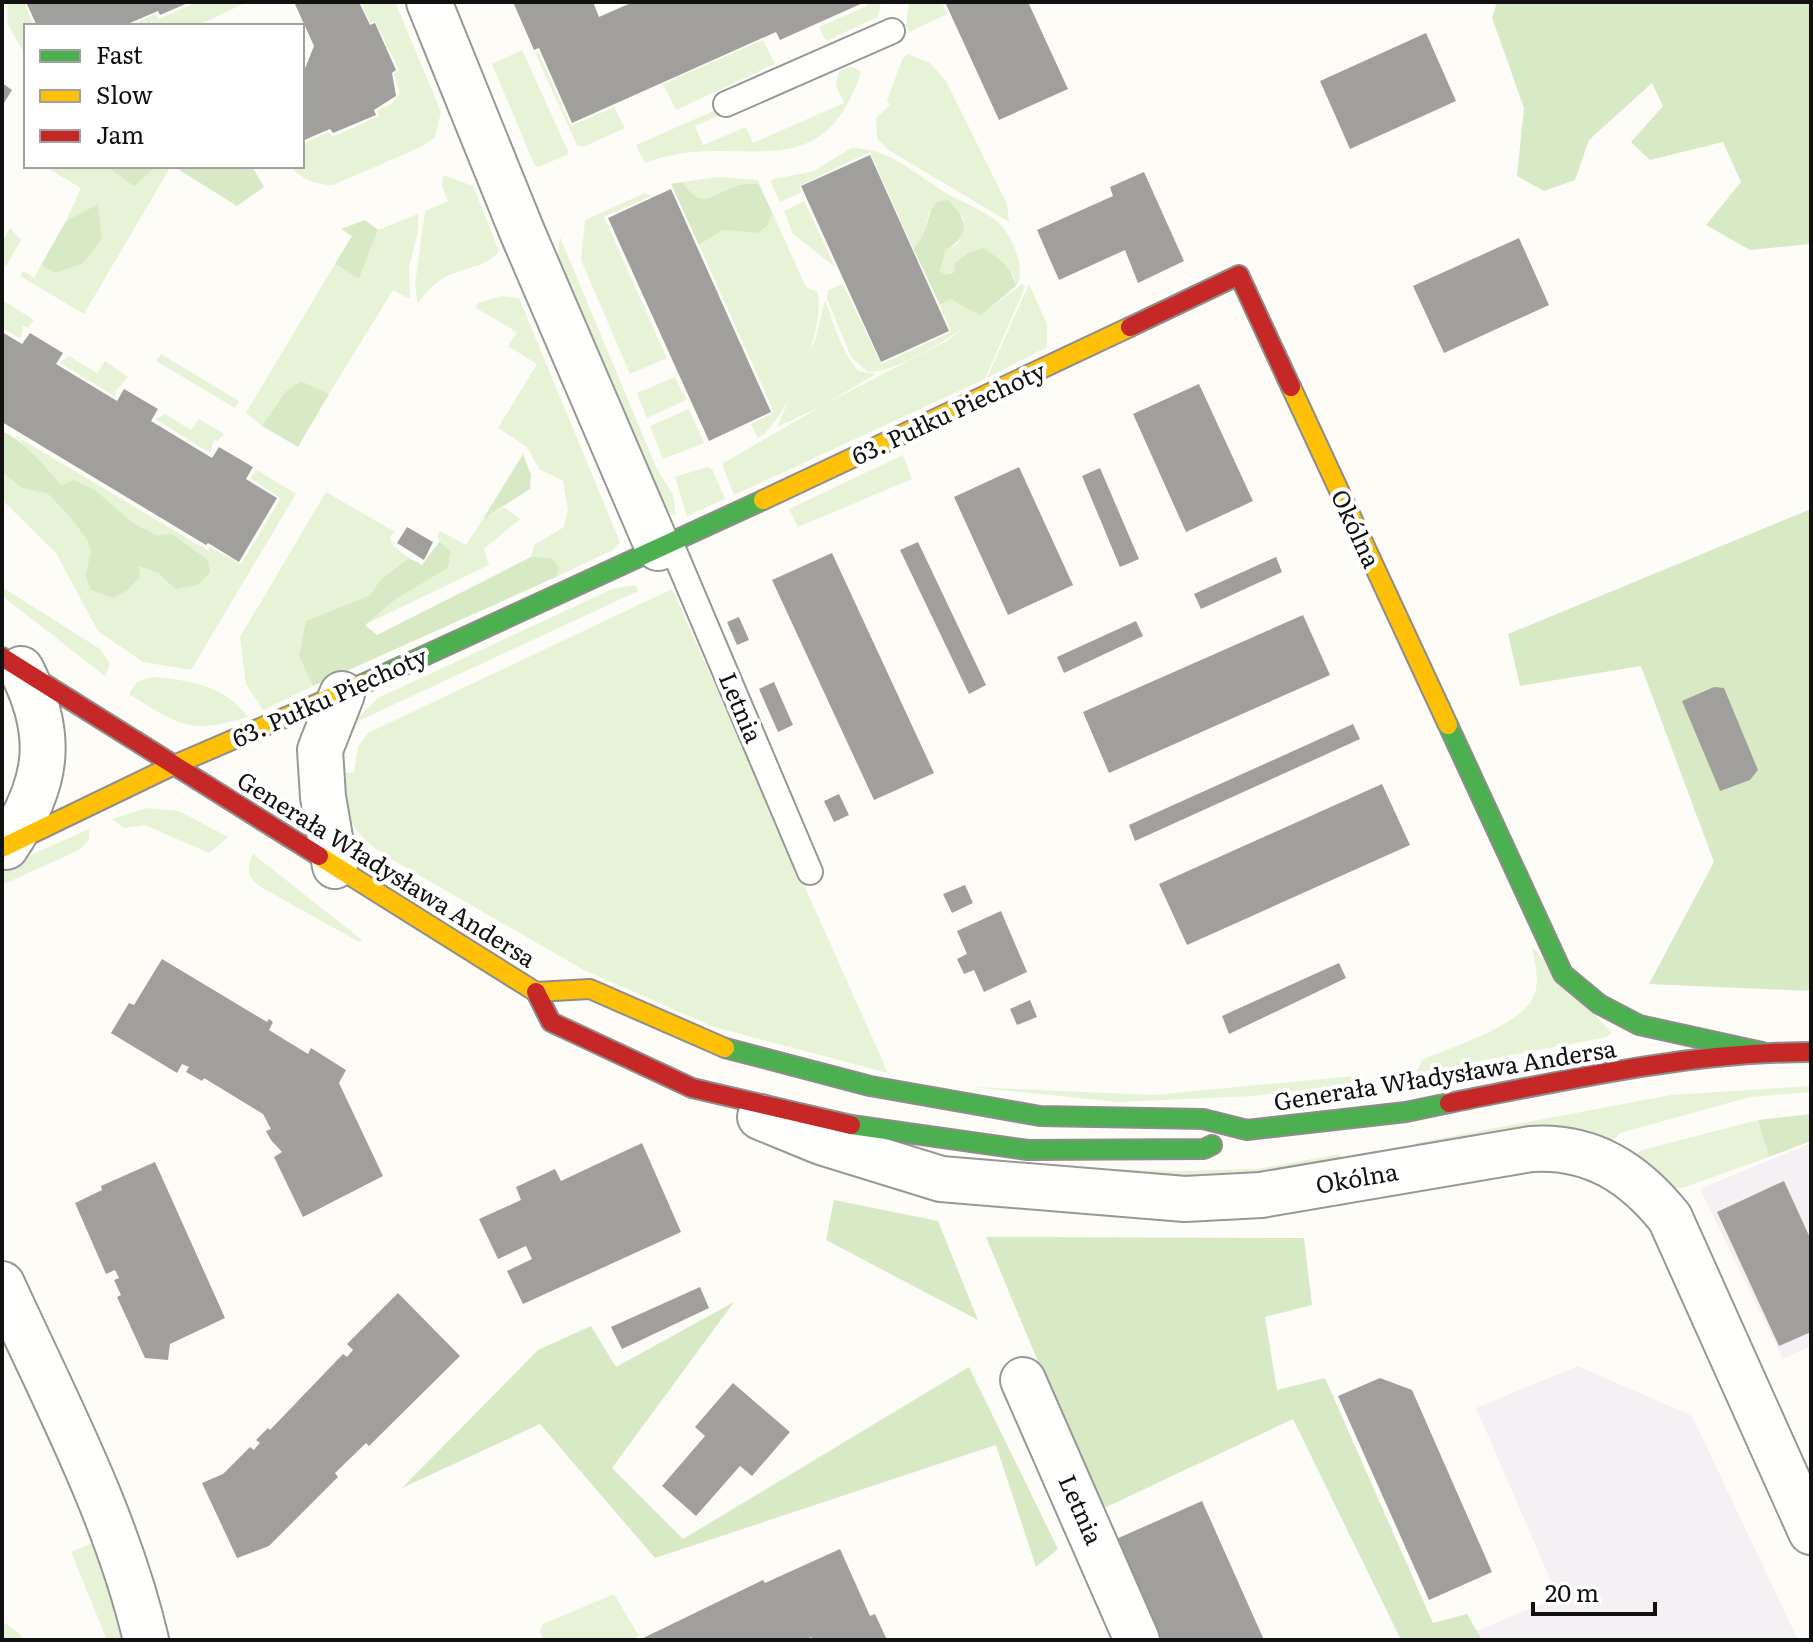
<svg xmlns="http://www.w3.org/2000/svg" width="1813" height="1642" font-family="Literata,serif">
	<style>
		.industrial { fill: #f5f0f3 }
		.green { fill: #e7f3d7 }
		.forest { fill: #d8eac5 }
		.building { fill: #a19f9c }
		.lines { fill: none; stroke-linecap: round; stroke-linejoin: round }
		.lane-casing { stroke: #979795; stroke-width: 28 }
		.street-casing { stroke: #979795; stroke-width: 48 }
		.fast-casing { stroke: #8e8d8b; stroke-width: 22 }
		.slow-casing { stroke: #8e8d8b; stroke-width: 22 }
		.jam-casing { stroke: #8e8d8b; stroke-width: 22 }
		.lane { stroke: #fffffe; stroke-width: 24 }
		.street { stroke: #fffffe; stroke-width: 44 }
		.fast { stroke: #4caf50; stroke-width: 18 }
		.slow { stroke: #ffc107; stroke-width: 18 }
		.jam { stroke: #c62828; stroke-width: 18 }
		.labels { text-anchor: middle; stroke-width: 8; stroke-linejoin: round; paint-order: stroke }
		.street-label { font-size: 24px; fill: #111; stroke: #fff }
	</style>
	<rect width="100%" height="100%" fill="#fdfcf7"/>
	<path class="industrial" d="M 1811,1143 L 1811,1346 L 1783,1359 L 1700,1189 Z
		M 1578,1366 L 1692,1416 L 1798,1640 L 1455,1640 L 1558,1597 L 1476,1408 Z"/>
	<path class="green" d="M 7,2 L 24,2 L 34,26 L 26,26 L 26,56 L 8,25 Z
		M 197,2 L 247,2 L 197,26 L 129,26 L 155,14 L 159,19 Z
		M 361,2 L 395,2 L 441,112 L 435,137 L 423,146 L 333,185 C 316,185 301,179 290,166 L 302,166 L 302,144 L 329,132 L 332,137 L 379,116 L 377,111 L 391,104 L 400,93 L 394,74 L 399,70 L 375,21 L 370,23 Z
		M 866,2 L 881,2 L 878,17 L 826,41 L 819,27 L 867,6 Z
		M 909,2 L 942,2 L 947,14 L 909,32 L 906,26 Z
		M 763,40 L 775,64 L 676,110 L 663,84 Z
		M 522,50 L 568,151 L 567,155 L 538,167 L 534,164 L 492,64 Z
		M 538,51 L 571,126 L 614,107 L 625,128 L 583,147 L 577,145 L 535,53 Z
		M 908,54 L 930,63 L 946,81 L 1007,204 L 1009,222 L 887,149 L 877,138 L 876,118 L 890,105 L 887,100 L 903,58 Z
		M 851,66 L 861,72 C 820,197 736,127 645,163 L 636,145 L 720,108 L 722,114 L 695,126 L 703,145 L 746,127 L 753,143 L 844,103 L 836,86 L 839,72 Z
		M 851,148 C 890,148 915,174 946,193 C 963,203 985,210 1000,224 C 1013,237 1027,273 1016,286 L 1013,274 L 955,263 L 954,271 L 946,275 L 940,271 L 946,250 L 959,243 L 964,219 L 948,200 L 929,212 L 923,239 L 913,248 L 870,152 L 799,186 L 802,192 L 780,202 L 770,180 L 814,171 Z
		M 43,166 L 105,166 L 134,185 L 157,166 L 171,166 L 84,314 L 20,276 L 23,271 L 34,278 L 41,265 L 55,273 L 97,205 L 66,221 L 81,188 Z
		M 443,175 L 473,186 L 499,251 C 478,277 446,260 418,304 L 415,285 L 425,211 L 448,201 L 442,186 Z
		M 718,177 L 758,180 L 759,184 C 751,184 740,183 733,187 C 708,197 702,209 682,182 Z
		M 645,193 L 651,196 L 604,217 L 667,358 L 630,374 L 581,260 L 585,220 Z
		M 804,201 L 835,267 L 793,234 L 784,211 Z
		M 772,212 L 806,287 L 817,292 C 828,324 786,423 758,438 L 751,424 L 774,412 L 699,245 L 723,230 L 758,233 L 768,225 Z
		M 418,214 L 418,232 L 409,267 L 410,299 L 393,290 L 329,394 L 301,381 L 286,391 L 262,426 L 246,413 L 335,264 L 359,279 L 378,230 Z
		M 10,228 L 21,240 L 5,268 L 2,242 Z
		M 560,237 L 656,467 L 673,495 L 676,516 L 660,506 L 557,260 Z
		M 843,284 L 881,364 L 951,332 L 940,305 L 950,299 L 980,316 C 955,335 899,372 868,372 L 851,357 L 827,299 L 828,290 Z
		M 1022,284 L 1025,287 L 985,379 L 734,495 L 722,464 L 820,407 L 777,427 L 816,337 L 825,300 C 834,325 841,350 858,371 L 876,374 L 827,403 L 945,342 Z
		M 1029,284 L 1047,324 L 1047,347 L 987,378 Z
		M 502,296 L 519,298 L 620,542 L 613,550 L 556,577 L 543,560 L 531,557 L 534,545 L 564,527 L 568,510 L 563,481 L 539,469 L 527,447 L 498,428 L 537,364 L 508,346 L 517,332 L 476,308 L 478,303 Z
		M 2,300 L 34,320 L 28,328 L 23,326 L 21,339 L 2,328 Z
		M 161,354 L 239,401 L 235,408 L 156,361 Z
		M 69,356 L 97,373 L 105,361 L 128,377 L 115,392 L 116,397 L 60,363 Z
		M 675,377 L 686,400 L 647,418 L 637,393 Z
		M 689,409 L 704,443 L 663,459 L 650,426 Z
		M 165,414 L 191,430 L 199,419 L 224,434 L 218,441 L 214,440 L 210,453 L 155,419 Z
		M 16,436 L 207,550 L 210,547 L 241,564 L 281,498 L 250,478 L 257,470 L 296,494 L 191,670 L 143,662 L 98,631 L 56,553 L 2,500 L 2,472 L 22,488 L 48,494 L 70,517 L 88,540 L 91,552 L 85,575 L 128,590 L 139,577 L 139,565 L 158,573 L 175,589 L 156,535 L 132,522 L 95,490 L 61,486 C 48,466 30,455 16,436 Z
		M 903,455 L 912,479 L 798,527 L 789,509 Z
		M 707,467 L 712,469 L 725,499 L 687,516 L 675,477 Z
		M 326,492 L 395,532 L 390,537 L 393,546 L 409,558 L 381,579 L 370,595 L 306,621 L 313,686 L 263,710 L 246,684 L 240,637 Z
		M 504,507 L 520,519 L 484,549 L 489,565 L 364,625 L 396,599 L 448,568 L 451,552 L 437,537 L 440,531 L 466,545 L 483,519 Z
		M 636,585 L 638,591 L 352,724 L 378,698 L 612,589 Z
		M 2,587 L 100,649 L 110,664 L 105,676 L 2,596 Z
		M 672,589 L 888,1073 L 714,1027 L 582,969 L 386,856 C 349,831 347,816 337,774 L 354,772 L 358,747 L 368,733 Z
		M 152,677 C 189,680 225,685 248,717 C 189,735 179,725 129,694 L 137,682 Z
		M 147,808 L 179,811 L 228,837 L 209,853 L 145,825 L 124,828 L 112,819 Z
		M 89,829 L 89,840 L 79,850 L 2,885 L 2,868 Z
		M 253,854 L 362,940 L 359,942 L 259,886 C 247,876 246,868 253,854 Z
		M 1532,947 L 1612,1033 L 1607,1037 L 1416,1073 L 1422,1060 C 1451,1047 1521,1026 1534,996 C 1540,981 1535,963 1532,947 Z
		M 1354,1076 L 1354,1084 L 1253,1096 L 1118,1102 L 972,1087 L 1152,1095 Z
		M 1811,1086 L 1811,1092 L 1750,1097 L 1620,1133 L 1607,1147 L 1417,1152 L 1416,1143 L 1671,1095 Z
		M 1758,1120 L 1769,1157 L 1685,1187 L 1671,1189 L 1630,1160 L 1642,1150 Z
		M 1340,1154 L 1344,1168 L 1250,1184 L 971,1165 L 1177,1171 L 1257,1169 Z
		M 99,1540 L 127,1640 L 107,1640 L 71,1552 Z
		M 614,1594 L 639,1636 L 631,1640 L 543,1640 L 540,1632 L 543,1624 Z
		M 2,1621 L 20,1634 L 23,1640 L 2,1640 Z"/>
	<path class="forest" d="M 1497,2 L 1811,2 L 1811,244 L 1750,250 L 1706,225 L 1741,182 L 1723,142 L 1650,160 L 1631,142 L 1663,106 L 1652,83 L 1589,140 L 1575,180 L 1544,191 L 1517,176 L 1524,108 L 1492,18 Z
		M 105,166 L 157,166 L 134,186 Z
		M 173,166 L 252,166 L 264,187 L 237,206 Z
		M 682,182 C 702,209 708,197 733,187 C 740,183 751,184 759,184 L 772,212 L 768,225 L 758,233 L 723,230 L 699,245 L 671,184 Z
		M 948,200 C 968,219 971,235 946,250 L 940,271 L 946,275 L 954,272 L 955,263 L 968,253 L 983,248 C 1000,259 1011,266 1016,286 L 980,316 L 950,299 L 940,305 L 913,248 C 930,234 924,217 937,202 Z
		M 98,204 L 102,239 L 82,264 L 55,273 L 41,265 L 66,221 Z
		M 365,220 L 378,230 L 359,279 L 335,264 L 352,236 L 341,229 Z
		M 301,381 L 329,394 L 298,447 L 262,426 L 286,391 Z
		M 3,432 C 17,435 52,472 61,486 L 74,480 L 95,490 L 132,522 L 156,535 L 172,534 L 208,560 L 210,572 L 198,585 L 175,589 L 158,573 L 139,566 L 140,577 L 128,590 L 112,598 L 91,590 L 85,575 L 91,552 L 88,541 L 70,517 L 48,494 L 22,488 L 2,472 Z
		M 523,454 L 531,475 L 530,489 L 483,519 Z
		M 1811,509 L 1811,991 L 1649,984 L 1714,862 L 1641,666 L 1520,686 L 1508,634 Z
		M 440,541 L 451,552 L 448,568 L 396,599 L 365,625 L 377,635 L 531,557 L 552,558 L 559,567 L 556,577 L 313,686 L 299,656 L 306,621 L 370,595 L 381,579 L 409,558 L 422,565 Z
		M 1811,1114 L 1811,1141 L 1769,1157 L 1758,1120 Z
		M 834,1200 L 938,1221 L 978,1320 L 826,1240 Z
		M 986,1237 L 1304,1238 L 1312,1305 L 1265,1317 L 1277,1390 L 1325,1378 L 1433,1623 L 1467,1614 L 1482,1640 L 1401,1640 L 1293,1419 L 1100,1510 Z
		M 734,1302 L 612,1468 L 683,1539 L 969,1367 L 1058,1549 L 1036,1567 L 996,1445 L 655,1558 L 540,1424 L 402,1488 L 538,1350 L 591,1326 L 616,1367 Z"/>
	<path class="building" d="M 26,2 L 190,2 L 160,15 L 158,11 L 123,26 L 37,26 Z
		M 294,2 L 359,2 L 370,25 L 375,23 L 396,70 L 392,73 L 396,96 L 374,110 L 376,115 L 333,133 L 330,129 L 302,141 L 302,76 L 314,46 Z
		M 513,2 L 593,2 L 599,17 L 633,2 L 865,2 L 780,40 L 776,32 L 572,123 L 539,48 L 534,50 Z
		M 945,2 L 1028,2 L 1068,89 L 999,120 Z
		M 1426,33 L 1456,101 L 1350,149 L 1320,81 Z
		M 2,83 L 12,90 L 2,106 Z
		M 870,155 L 949,331 L 881,362 L 801,186 Z
		M 1144,172 L 1184,261 L 1138,283 L 1125,250 L 1059,280 L 1037,230 L 1113,196 L 1110,187 Z
		M 671,189 L 771,412 L 709,441 L 608,218 Z
		M 1519,238 L 1549,305 L 1444,353 L 1413,286 Z
		M 2,332 L 22,344 L 30,333 L 63,353 L 56,364 L 117,401 L 124,389 L 158,409 L 151,421 L 212,458 L 219,447 L 253,467 L 246,479 L 277,498 L 239,562 L 208,543 L 206,545 L 2,422 Z
		M 1199,384 L 1253,501 L 1186,532 L 1133,414 Z
		M 1019,467 L 1073,585 L 1008,615 L 954,497 Z
		M 1100,468 L 1139,559 L 1120,567 L 1082,476 Z
		M 407,527 L 433,542 L 424,560 L 397,543 Z
		M 918,542 L 986,685 L 969,694 L 900,550 Z
		M 832,553 L 934,773 L 874,800 L 772,580 Z
		M 1276,557 L 1282,572 L 1201,609 L 1194,594 Z
		M 1303,615 L 1330,675 L 1109,773 L 1083,712 Z
		M 739,617 L 749,640 L 737,645 L 727,622 Z
		M 1136,621 L 1143,636 L 1064,673 L 1057,657 Z
		M 774,682 L 793,725 L 778,732 L 759,689 Z
		M 1714,687 L 1724,688 L 1758,770 L 1750,780 L 1720,791 L 1682,701 Z
		M 1353,724 L 1360,739 L 1135,841 L 1129,825 Z
		M 1382,784 L 1410,845 L 1187,945 L 1159,884 Z
		M 839,794 L 849,815 L 834,822 L 824,801 Z
		M 965,885 L 973,903 L 952,913 L 943,894 Z
		M 1001,911 L 1027,972 L 984,992 L 974,970 L 964,974 L 957,959 L 967,954 L 957,931 Z
		M 162,959 L 267,1022 L 269,1019 L 273,1022 L 269,1030 L 308,1054 L 311,1048 L 346,1070 L 339,1083 L 383,1176 L 303,1217 L 274,1157 L 282,1152 L 271,1140 L 266,1131 L 271,1129 L 263,1114 L 204,1078 L 202,1081 L 186,1072 L 189,1067 L 182,1064 L 177,1073 L 111,1033 L 129,1003 L 134,1005 Z
		M 1339,963 L 1346,978 L 1229,1034 L 1222,1016 Z
		M 1030,1000 L 1037,1017 L 1017,1025 L 1010,1009 Z
		M 642,1143 L 681,1232 L 523,1304 L 507,1271 L 532,1259 L 526,1246 L 498,1259 L 479,1219 L 521,1200 L 516,1187 L 555,1169 L 561,1181 Z
		M 155,1162 L 225,1318 L 170,1344 L 168,1360 L 145,1358 L 117,1297 L 121,1295 L 114,1280 L 119,1278 L 115,1270 L 106,1274 L 75,1203 L 102,1190 L 101,1186 Z
		M 1784,1181 L 1811,1240 L 1811,1332 L 1779,1346 L 1717,1212 Z
		M 700,1287 L 709,1308 L 622,1349 L 611,1327 Z
		M 398,1293 L 460,1356 L 369,1446 L 366,1443 L 335,1473 L 338,1477 L 269,1546 L 237,1558 L 202,1483 L 223,1474 L 250,1447 L 254,1450 L 257,1446 L 260,1443 L 256,1440 L 268,1428 L 270,1430 L 343,1354 L 347,1357 L 353,1350 L 347,1344 Z
		M 1380,1378 L 1412,1390 L 1492,1572 L 1429,1600 L 1338,1396 Z
		M 733,1383 L 790,1432 L 752,1476 L 740,1466 L 696,1516 L 662,1486 L 705,1436 L 695,1427 Z
		M 1202,1501 L 1264,1640 L 1159,1640 L 1114,1540 Z
		M 840,1549 L 870,1616 L 875,1614 L 887,1640 L 813,1640 L 811,1637 L 805,1640 L 639,1640 L 763,1580 L 765,1583 Z"/>
	<g class="lines">
		<defs>
			<path id="lane" d="M 726,104 L 892,31
				M 671,544 L 810,872"/>
			<path id="street" d="M 429,2 L 523,234 L 658,548
				M 6,847 C 47,786 56,737 21,669
				M 335,866 L 323,797 L 320,750 L 342,694
				M 760,1117 L 821,1142 L 941,1179 L 1185,1199 L 1261,1195 L 1531,1149 C 1591,1145 1634,1173 1670,1218 L 1811,1532
				M 2,1284 C 55,1400 117,1516 146,1640
				M 1023,1380 L 1137,1640"/>
			<path id="fast" d="M 365,683 L 763,500
				M 1448,725 L 1563,974 L 1599,1004 L 1639,1025 L 1762,1052
				M 725,1048 L 870,1086 L 1040,1116 L 1203,1119 L 1247,1130 L 1406,1112 L 1449,1103
				M 851,1125 L 1028,1150 L 1204,1149 L 1212,1145"/>
			<path id="slow" d="M 1291,387 L 1448,725
				M 763,500 L 1130,327
				M 2,848 L 174,765 L 365,683
				M 319,856 L 536,992 L 590,989 L 725,1048"/>
			<path id="jam" d="M 1130,327 L 1239,275 L 1291,387
				M 2,657 L 319,856
				M 536,992 L 551,1022 L 692,1088 L 851,1125
				M 1449,1103 C 1567,1080 1690,1052 1811,1052"/>
		</defs>
		<use href="#lane" class="lane-casing"/>
		<use href="#street" class="street-casing"/>
		<use href="#fast" class="fast-casing"/>
		<use href="#slow" class="slow-casing"/>
		<use href="#jam" class="jam-casing"/>
		<use href="#lane" class="lane"/>
		<use href="#street" class="street"/>
		<use href="#fast" class="fast"/>
		<use href="#slow" class="slow"/>
		<use href="#jam" class="jam"/>
	</g>
	<g class="labels">
		<g class="street-label">
			<text transform="translate(949 414) rotate(-25)" y="8">63. Pułku Piechoty</text>
			<text transform="translate(1355 529) rotate(65)" y="8">Okólna</text>
			<text transform="translate(330 698) rotate(-24)" y="8">63. Pułku Piechoty</text>
			<text transform="translate(740 708) rotate(67)" y="8">Letnia</text>
			<text transform="translate(386 870) rotate(32)" y="8">Generała Władysława Andersa</text>
			<text transform="translate(1445 1076) rotate(-9)" y="8">Generała Władysława Andersa</text>
			<text transform="translate(1357 1179) rotate(-10)" y="8">Okólna</text>
			<text transform="translate(1080 1510) rotate(66)" y="8">Letnia</text>
		</g>
	</g>
	<rect width="1813" height="1642" fill="none" stroke="#111111" stroke-width="8"/>
	<rect x="24" y="24" width="280" height="144" fill="#ffffff" stroke="#a0a0a0" stroke-width="2"/>
	<rect x="40" y="50" width="40" height="12" fill="#4caf50" stroke="#a0a0a0" stroke-width="2"/>
	<text x="96" y="64" font-size="24" fill="#111111">Fast</text>
	<rect x="40" y="90" width="40" height="12" fill="#ffc107" stroke="#a0a0a0" stroke-width="2"/>
	<text x="96" y="104" font-size="24" fill="#111111">Slow</text>
	<rect x="40" y="130" width="40" height="12" fill="#c62828" stroke="#a0a0a0" stroke-width="2"/>
	<text x="96" y="144" font-size="24" fill="#111111">Jam</text>
	<path d="M1533 1602v12h122v-12" fill="none" stroke="#111111" stroke-width="4"/>
	<text x="1545" y="1602" font-size="24" fill="#111111" stroke="#ffffff" stroke-width="6" paint-order="stroke">20 m</text>
</svg>
